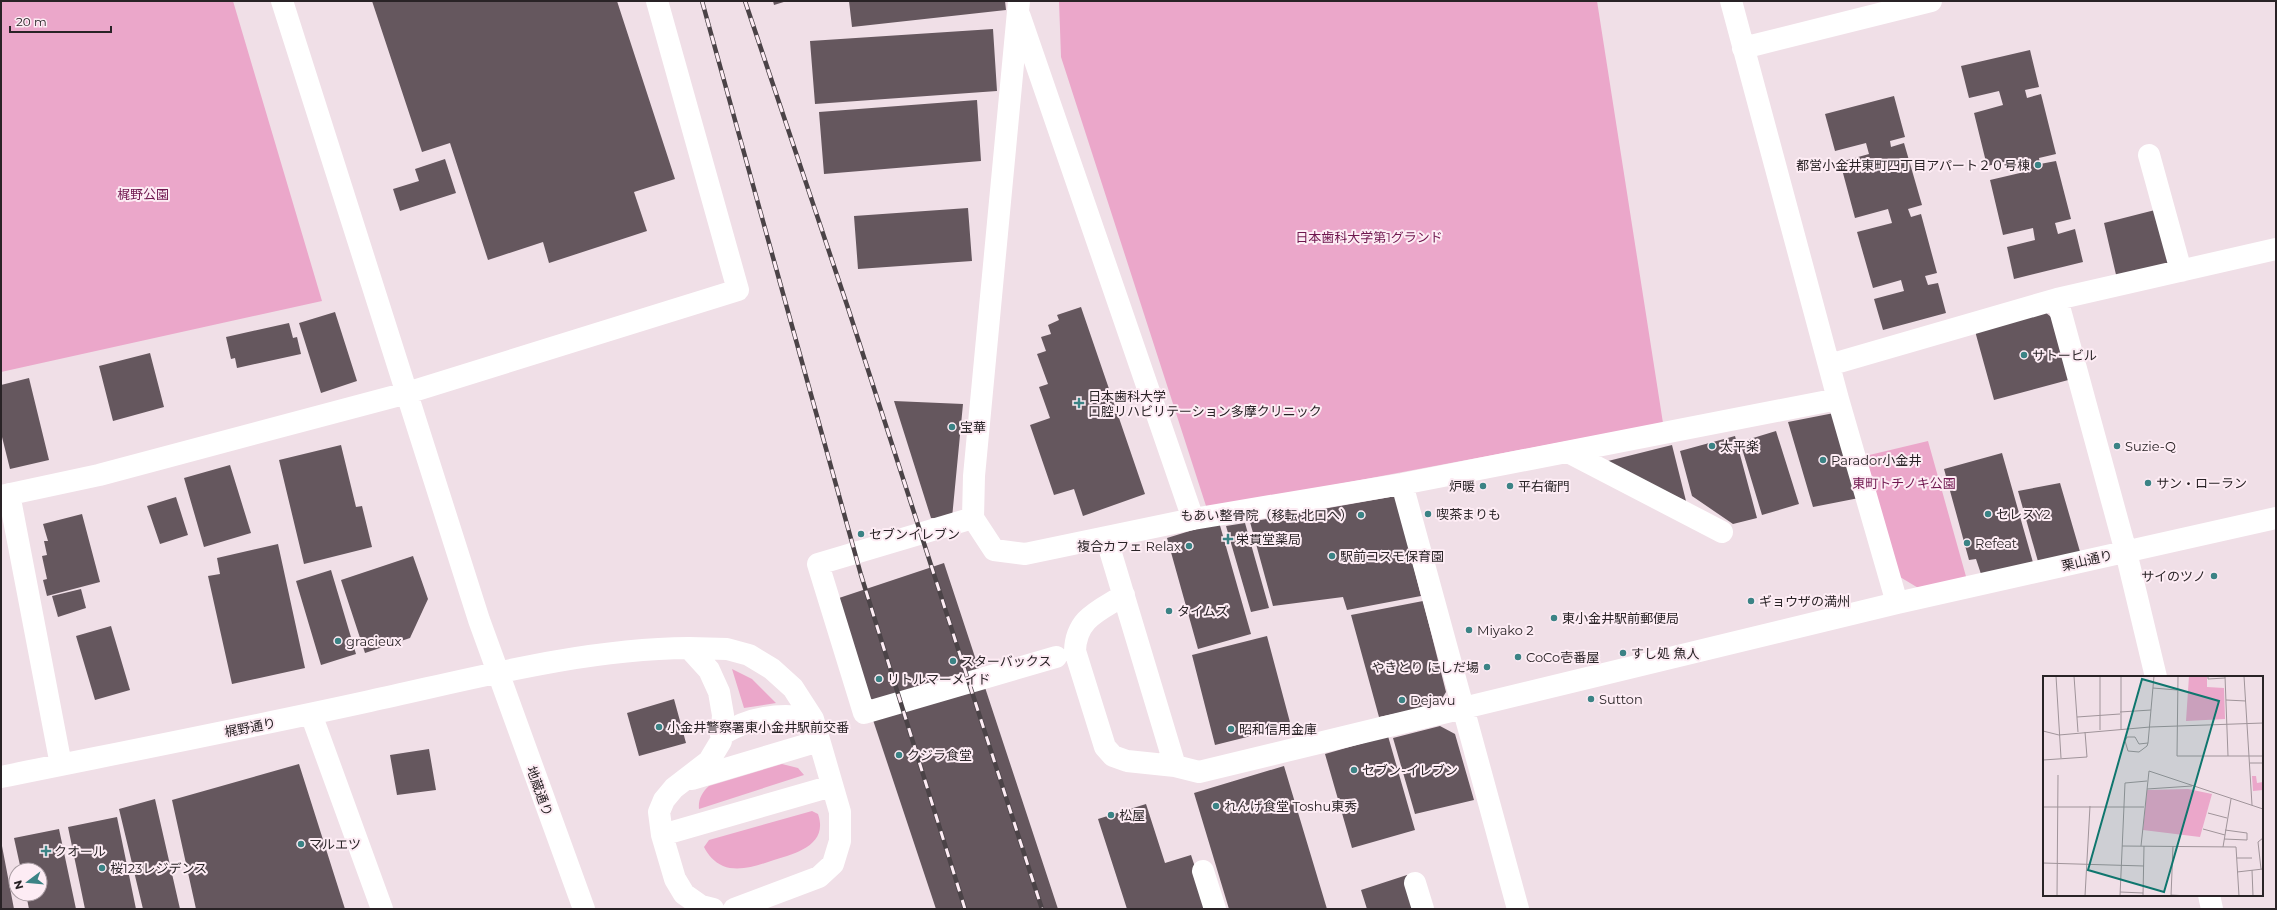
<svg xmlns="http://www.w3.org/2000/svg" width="2277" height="910" font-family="Montserrat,'Noto Sans JP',sans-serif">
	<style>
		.green { fill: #eba7ca }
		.building { fill: #65575e }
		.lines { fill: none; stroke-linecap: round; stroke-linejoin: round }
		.minor { stroke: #fff; stroke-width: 22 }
		.rail-casing { stroke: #4b4347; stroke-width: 4.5 }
		.rail { stroke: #fdecf4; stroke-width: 3; stroke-dasharray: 9; stroke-linecap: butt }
		.poi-dot { fill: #3b8385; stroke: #fdecf4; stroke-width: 1.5 }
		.labels { text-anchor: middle; stroke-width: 4; stroke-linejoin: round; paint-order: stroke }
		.poi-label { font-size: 13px; fill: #292326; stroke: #fdecf4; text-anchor: start }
		.park-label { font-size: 13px; fill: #6f164e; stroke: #fdecf4 }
		.street-label { font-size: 13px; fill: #292326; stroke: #fdecf4 }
		.inset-road { fill: none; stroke: #a0949a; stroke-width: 1 }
		.view { fill: #0f766e; fill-opacity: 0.15; stroke: #0f766e; stroke-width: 2 }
		.inset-edge { fill: none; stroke: #292326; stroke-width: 2 }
	</style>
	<rect width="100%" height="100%" fill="#f0dfe7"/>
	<path class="green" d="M 1,1 L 233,1 L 322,301 L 1,372 Z
		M 1059,1 L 1597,1 L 1663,423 L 1207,509 L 1061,57 Z
		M 1928,441 L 1967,580 L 1920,589 L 1895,574 L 1861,457 Z
		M 732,669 L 752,679 L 776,703 L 744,708 Z
		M 782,764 L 798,768 L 804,775 L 699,809 C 698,800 702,792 709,786 Z
		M 812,811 L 818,814 C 829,846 794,854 771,861 C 756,866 738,872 723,866 C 714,862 708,855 704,847 L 709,840 Z"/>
	<path class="building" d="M 372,1 L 617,1 L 675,179 L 634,192 L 647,231 L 549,263 L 543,242 L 488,260 L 450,143 L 422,152 Z
		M 773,1 L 787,1 L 774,5 Z
		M 849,1 L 1005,1 L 1006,10 L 852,27 Z
		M 993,29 L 997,91 L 815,104 L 810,41 Z
		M 2030,50 L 2039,87 L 2025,90 L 2027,98 L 2041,94 L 2056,154 L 2039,158 L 2040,164 L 2056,161 L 2071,219 L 2055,223 L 2058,234 L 2075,229 L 2083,262 L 2014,279 L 2007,247 L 2035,240 L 2033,228 L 2003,235 L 1990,180 L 2020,173 L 2016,159 L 1987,166 L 1974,113 L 2003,105 L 1999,91 L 1969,98 L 1961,66 Z
		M 1894,96 L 1905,137 L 1890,141 L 1891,147 L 1904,143 L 1922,205 L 1908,209 L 1911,217 L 1921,214 L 1937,273 L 1925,276 L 1928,285 L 1938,283 L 1946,313 L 1883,330 L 1874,299 L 1904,291 L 1901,280 L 1873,288 L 1857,232 L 1892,223 L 1888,209 L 1855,218 L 1840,162 L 1869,154 L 1866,143 L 1835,151 L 1825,114 Z
		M 977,100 L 981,161 L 824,174 L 819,112 Z
		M 445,159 L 456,193 L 400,211 L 393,189 L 419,181 L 415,169 Z
		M 968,208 L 972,261 L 858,269 L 854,216 Z
		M 2155,210 L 2169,266 L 2117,279 L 2104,223 Z
		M 1081,307 L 1145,494 L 1083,516 L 1074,489 L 1054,495 L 1030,425 L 1050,418 L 1039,387 L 1048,384 L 1037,354 L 1046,351 L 1041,337 L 1051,334 L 1048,325 L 1059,320 L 1057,315 Z
		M 335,312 L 357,381 L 321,393 L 299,323 Z
		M 2045,312 L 2057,322 L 2072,379 L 1994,400 L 1975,331 Z
		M 289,323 L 293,338 L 297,337 L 301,354 L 237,368 L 235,358 L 231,359 L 226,337 Z
		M 150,353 L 164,407 L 113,421 L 99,366 Z
		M 29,378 L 49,460 L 10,469 L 1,433 L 1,385 Z
		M 894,401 L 963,404 L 952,518 L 931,518 Z
		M 1834,413 L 1859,498 L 1813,507 L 1788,422 Z
		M 1776,431 L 1799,504 L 1762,515 L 1740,442 Z
		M 1735,436 L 1757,518 L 1733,524 L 1692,496 L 1680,451 Z
		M 341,445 L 356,507 L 362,506 L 372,547 L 304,564 L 279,460 Z
		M 1672,445 L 1686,501 L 1604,462 Z
		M 2002,453 L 2034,566 L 1982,577 L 1976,559 L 1969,560 L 1944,469 Z
		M 230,465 L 251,533 L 204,547 L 184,478 Z
		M 2060,483 L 2081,555 L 2039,565 L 2018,491 Z
		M 1396,496 L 1421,596 L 1347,610 L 1343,597 L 1273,606 L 1250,522 Z
		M 176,497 L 188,535 L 160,544 L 147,506 Z
		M 82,514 L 100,582 L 47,596 L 43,580 L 47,579 L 42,556 L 47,555 L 44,541 L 48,541 L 43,524 Z
		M 1219,522 L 1251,634 L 1198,649 L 1167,538 Z
		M 1245,523 L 1269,608 L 1251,612 L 1226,526 Z
		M 278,544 L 305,668 L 232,684 L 208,576 L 220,574 L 217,558 Z
		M 413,556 L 428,599 L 410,638 L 365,653 L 341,580 Z
		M 944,563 L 1058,909 L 936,909 L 833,600 Z
		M 331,570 L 356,654 L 321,665 L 296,581 Z
		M 81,589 L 86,608 L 58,617 L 52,596 Z
		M 1423,601 L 1446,692 L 1438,705 L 1379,717 L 1351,615 Z
		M 111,626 L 130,690 L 95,700 L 76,636 Z
		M 1267,636 L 1291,726 L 1215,745 L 1192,655 Z
		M 674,699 L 686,743 L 639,756 L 627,713 Z
		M 1440,726 L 1455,734 L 1474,800 L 1415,814 L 1393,738 Z
		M 1388,736 L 1415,830 L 1352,848 L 1325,754 Z
		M 429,749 L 436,790 L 397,795 L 390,755 Z
		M 299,764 L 345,909 L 196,909 L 172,800 Z
		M 1284,766 L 1327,909 L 1229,909 L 1194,793 Z
		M 155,799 L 180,909 L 143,909 L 119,809 Z
		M 1146,804 L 1165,863 L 1191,855 L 1209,909 L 1127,909 L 1098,819 Z
		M 117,817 L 136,909 L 85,909 L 68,827 Z
		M 59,829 L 76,909 L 29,909 L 26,894 L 40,894 L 40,870 L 21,870 L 14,838 Z
		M 1,846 L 2,846 L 14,909 L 1,909 Z
		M 1407,875 L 1417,909 L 1367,909 L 1361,890 Z"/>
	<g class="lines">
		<path class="minor" d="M 282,1 L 479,620 L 584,909
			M 1019,1 L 974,476 L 973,518 L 994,550 L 1025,554 L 1193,519 L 1402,484 L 1838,399
			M 1731,1 L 1838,399 L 1897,603
			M 1020,17 L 1193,519
			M 1743,48 L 1931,1
			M 2149,155 L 2181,271
			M 2057,299 L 2126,552 L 2156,677
			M 1829,365 L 2057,299 L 2276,249
			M 1568,452 L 1722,532
			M 1402,484 L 1518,909
			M 9,494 L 61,765
			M 1,496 L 99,475 L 407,393 L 738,290 L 657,1
			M 973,518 L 818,564 L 864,713 L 1056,657
			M 1106,537 L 1175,766
			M 1124,595 C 1099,611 1076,618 1075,651 L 1105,747 L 1113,756 L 1127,761 L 1175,766 L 1199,772 L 1897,603 L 2276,518
			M 311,714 L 382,909
			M 721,735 C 750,717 780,712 813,719
			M 1,777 C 124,752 247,728 370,701 C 476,678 581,649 689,648
			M 692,779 L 819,741
			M 662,835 L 832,786
			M 1203,871 L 1215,909
			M 1415,883 L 1423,909
			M 2209,895 L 2212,909
			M 713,909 L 701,906 L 684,894 L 675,879 L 662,835 L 659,812 L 664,800 L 674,788 L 709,761 L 721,741 L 723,715 L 719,692 L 709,670 L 689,648 L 727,649 L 749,655 L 772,669 L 793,688 L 813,719 L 840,812 L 840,841 L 833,864 L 819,877 L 734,909"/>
		<defs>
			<path id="rail" d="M 702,1 L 861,575 L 965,909
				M 745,1 L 849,311 L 1042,909"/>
		</defs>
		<use href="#rail" class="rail-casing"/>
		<use href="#rail" class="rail"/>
	</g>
	<g class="poi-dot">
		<circle cx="2038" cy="165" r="4"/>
		<circle cx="2024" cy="355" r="4"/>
		<path d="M1077 397h4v4h4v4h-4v4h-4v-4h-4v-4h4z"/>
		<circle cx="952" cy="427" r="4"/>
		<circle cx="1712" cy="446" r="4"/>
		<circle cx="2117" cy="446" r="4"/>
		<circle cx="1823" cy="460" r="4"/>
		<circle cx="2148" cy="483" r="4"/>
		<circle cx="1483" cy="486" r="4"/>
		<circle cx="1510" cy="486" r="4"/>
		<circle cx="1428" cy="514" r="4"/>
		<circle cx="1988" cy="514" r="4"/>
		<circle cx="1361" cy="515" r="4"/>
		<circle cx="861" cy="534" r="4"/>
		<path d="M1226 533h4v4h4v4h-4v4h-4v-4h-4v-4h4z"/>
		<circle cx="1967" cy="543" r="4"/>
		<circle cx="1189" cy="546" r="4"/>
		<circle cx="1332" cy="556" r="4"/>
		<circle cx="2214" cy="576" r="4"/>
		<circle cx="1751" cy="601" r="4"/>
		<circle cx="1169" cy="611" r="4"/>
		<circle cx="1554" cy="618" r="4"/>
		<circle cx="1469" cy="630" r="4"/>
		<circle cx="338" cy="641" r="4"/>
		<circle cx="1623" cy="653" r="4"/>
		<circle cx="1518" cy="657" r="4"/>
		<circle cx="953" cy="661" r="4"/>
		<circle cx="1487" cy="667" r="4"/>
		<circle cx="879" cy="679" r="4"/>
		<circle cx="1591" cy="699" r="4"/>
		<circle cx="1402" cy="700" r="4"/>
		<circle cx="659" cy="727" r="4"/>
		<circle cx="1231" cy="729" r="4"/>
		<circle cx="899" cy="755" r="4"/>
		<circle cx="1354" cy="770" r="4"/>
		<circle cx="1216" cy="806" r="4"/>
		<circle cx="1111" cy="815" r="4"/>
		<circle cx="301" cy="844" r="4"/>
		<path d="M44 845h4v4h4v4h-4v4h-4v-4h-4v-4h4z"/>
		<circle cx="102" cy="868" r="4"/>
	</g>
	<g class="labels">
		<g class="poi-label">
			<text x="2030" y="170" text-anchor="end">都営小金井東町四丁目アパート２０号棟</text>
			<text x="2032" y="360">サトービル</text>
			<text x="1088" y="401">日本歯科大学<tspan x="1088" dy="15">口腔リハビリテーション多摩クリニック</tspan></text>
			<text x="960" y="432">宝華</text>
			<text x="1720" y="451">太平楽</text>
			<text x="2125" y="451">Suzie-Q</text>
			<text x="1831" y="465">Parador小金井</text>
			<text x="2156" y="488">サン・ローラン</text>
			<text x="1475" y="491" text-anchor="end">炉暖</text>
			<text x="1518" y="491">平右衛門</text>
			<text x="1436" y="519">喫茶まりも</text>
			<text x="1996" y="519">セレスY2</text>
			<text x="1353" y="520" text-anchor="end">もあい整骨院（移転 北口へ）</text>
			<text x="869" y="539">セブンイレブン</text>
			<text x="1236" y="544">栄貫堂薬局</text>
			<text x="1975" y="548">Refeat</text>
			<text x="1181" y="551" text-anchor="end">複合カフェ Relax</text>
			<text x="1340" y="561">駅前コスモ保育園</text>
			<text x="2206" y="581" text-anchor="end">サイのツノ</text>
			<text x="1759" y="606">ギョウザの満州</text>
			<text x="1177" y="616">タイムズ</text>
			<text x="1562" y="623">東小金井駅前郵便局</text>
			<text x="1477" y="635">Miyako 2</text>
			<text x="346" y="646">gracieux</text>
			<text x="1631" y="658">すし処 魚人</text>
			<text x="1526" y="662">CoCo壱番屋</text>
			<text x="961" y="666">スターバックス</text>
			<text x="1479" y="672" text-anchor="end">やきとり にしだ場</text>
			<text x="887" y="684">リトルマーメイド</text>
			<text x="1599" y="704">Sutton</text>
			<text x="1410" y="705">Dejavu</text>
			<text x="667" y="732">小金井警察署東小金井駅前交番</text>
			<text x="1239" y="734">昭和信用金庫</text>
			<text x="907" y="760">クジラ食堂</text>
			<text x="1362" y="775">セブン-イレブン</text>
			<text x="1224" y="811">れんげ食堂 Toshu東秀</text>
			<text x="1119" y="820">松屋</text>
			<text x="309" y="849">マルエツ</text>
			<text x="54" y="856">クオール</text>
			<text x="110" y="873">桜123レジデンス</text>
		</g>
		<g class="park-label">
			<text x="143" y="199">梶野公園</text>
			<text x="1369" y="242">日本歯科大学第1グランド</text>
			<text x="1904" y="488">東町トチノキ公園</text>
		</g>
		<g class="street-label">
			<text transform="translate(2087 560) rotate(-13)" y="5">栗山通り</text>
			<text transform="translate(250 727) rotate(-11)" y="5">梶野通り</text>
			<text transform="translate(540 791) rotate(70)" y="5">地蔵通り</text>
		</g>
	</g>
	<g transform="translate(2043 676)">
		<rect width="220" height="220" fill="#f0dfe7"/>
		<path d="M 146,0 L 164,0 L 164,11 L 181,12 L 182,43 L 143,45 ZM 209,100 L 213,100 L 214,107 L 220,106 L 220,114 L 210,115 ZM 145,113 L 169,118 L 157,161 L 100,154 L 104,114 Z" fill="#eba7ca"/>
		<path class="inset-road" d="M 13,0 L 18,82M 31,0 L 35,56M 57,0 L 57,54M 78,0 L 78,53M 135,0 L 134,80 L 220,80M 165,0 L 165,3 L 182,2M 182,0 L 185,80M 201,0 L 209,129M 110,12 L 134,14M 183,24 L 203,25M 77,36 L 108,34M 34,41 L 77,38M 0,55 L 16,59 L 107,51 L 220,47M 84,61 L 92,61 L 96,68 L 105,67 L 104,70 L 96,76 L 85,75 L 82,65 ZM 105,67 L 111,0M 0,84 L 44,81 L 42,56M 207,87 L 220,87M 104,113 L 149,110M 0,131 L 101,131M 165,137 L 184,142M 160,153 L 182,159M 181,163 L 204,164 L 204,157 L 182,154M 79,170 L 193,171 L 196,220M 98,170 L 106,95 L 220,133M 180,171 L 188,123M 194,182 L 209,182M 0,187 L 101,190M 218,193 L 215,166 L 220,162M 209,194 L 210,220M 194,196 L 220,193M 77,216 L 100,217M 128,219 L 145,220M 14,220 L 15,99M 42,220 L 47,130M 77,220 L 82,107 L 104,105M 100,220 L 101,170M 128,220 L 130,170"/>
		<path class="view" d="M 99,3 L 176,25 L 121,216 L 45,194 Z"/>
		<rect width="220" height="220" class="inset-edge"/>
	</g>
	<rect width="2277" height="910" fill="none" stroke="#292326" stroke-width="4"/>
	<g transform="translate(28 882) rotate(254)"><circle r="19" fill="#fdecf4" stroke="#a89ca2"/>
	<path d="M0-3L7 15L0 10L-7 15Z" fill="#3b8385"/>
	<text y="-6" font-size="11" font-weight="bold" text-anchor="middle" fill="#292326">N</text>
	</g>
	<path d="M10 26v6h101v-6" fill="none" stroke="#292326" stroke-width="2"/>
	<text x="16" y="26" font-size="12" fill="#292326" stroke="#fdecf4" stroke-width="3" paint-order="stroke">20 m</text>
</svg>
